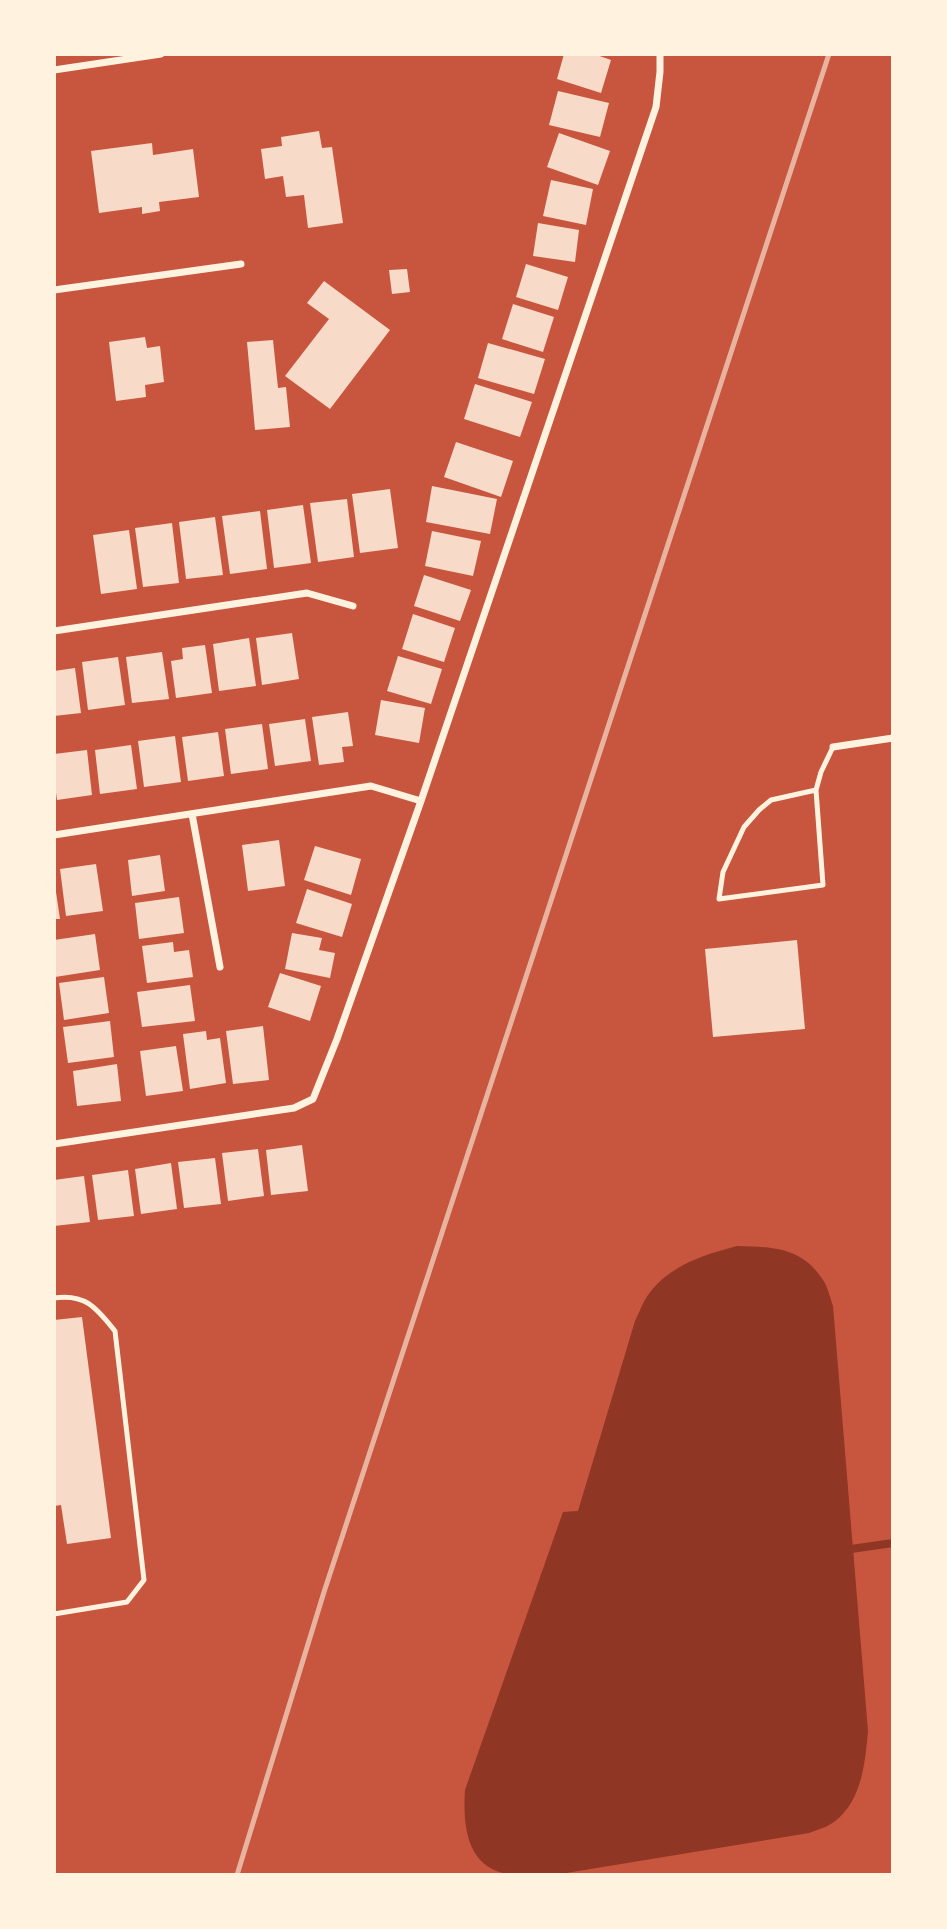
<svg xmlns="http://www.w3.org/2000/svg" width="947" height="1929" font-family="'DejaVu Sans',sans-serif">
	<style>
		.water { fill: #8f3625 }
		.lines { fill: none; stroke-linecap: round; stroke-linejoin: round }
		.stream { stroke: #8f3625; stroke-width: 8 }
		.building { fill: #f7dbc8 }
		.service { stroke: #fff3e0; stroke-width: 5 }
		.minor { stroke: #fff3e0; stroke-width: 7 }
		.rail { stroke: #e9b49f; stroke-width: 5 }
	</style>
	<rect width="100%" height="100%" fill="#c8553d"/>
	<path class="water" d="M 737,1246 C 772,1247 802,1247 823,1280 C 828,1287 830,1298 833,1306 L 868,1731 C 865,1763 862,1801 834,1822 C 827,1827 817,1830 809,1833 L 554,1875 C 537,1875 519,1877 503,1873 C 465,1864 463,1821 465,1790 L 563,1512 L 578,1511 L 635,1321 C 640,1311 644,1299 651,1291 C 673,1264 704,1255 737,1246 Z"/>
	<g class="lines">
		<path class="stream" d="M 844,1550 L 893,1543"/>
	</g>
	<path class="building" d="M 564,54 L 594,54 L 611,60 L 601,93 L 557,79 Z
		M 558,91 L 609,103 L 600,137 L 549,125 Z
		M 319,131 L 322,148 L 332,147 L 343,223 L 308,228 L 304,195 L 286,197 L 283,176 L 265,179 L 261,149 L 282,146 L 281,137 Z
		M 559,133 L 610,151 L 598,185 L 547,167 Z
		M 152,143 L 153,155 L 193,149 L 199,197 L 159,202 L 160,211 L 142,214 L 142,207 L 99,213 L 91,151 Z
		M 551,180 L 593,189 L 586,225 L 543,216 Z
		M 538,223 L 579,230 L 575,262 L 533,256 Z
		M 526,264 L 568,277 L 558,310 L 516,297 Z
		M 407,269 L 410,292 L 392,294 L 389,270 Z
		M 324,281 L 390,330 L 330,409 L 285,376 L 329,319 L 307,303 Z
		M 513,304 L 554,317 L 543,352 L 502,339 Z
		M 145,337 L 147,348 L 160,346 L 164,382 L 145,385 L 146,397 L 116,401 L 109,342 Z
		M 273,340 L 278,388 L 286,387 L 290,427 L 255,430 L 247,342 Z
		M 488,343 L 545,359 L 534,394 L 478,378 Z
		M 475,384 L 532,402 L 520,437 L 464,419 Z
		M 456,442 L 513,461 L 501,497 L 444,477 Z
		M 432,486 L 497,499 L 490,534 L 426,522 Z
		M 390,489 L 398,548 L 360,553 L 352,494 Z
		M 347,499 L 354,557 L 318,562 L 310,503 Z
		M 303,505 L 311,563 L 274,568 L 267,510 Z
		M 260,511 L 267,569 L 230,574 L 222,516 Z
		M 215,517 L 223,575 L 186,579 L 179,522 Z
		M 172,523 L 179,583 L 143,587 L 135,528 Z
		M 129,530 L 137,589 L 101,594 L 93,535 Z
		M 432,531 L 481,541 L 473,576 L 425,566 Z
		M 424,575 L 471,590 L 460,621 L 414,606 Z
		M 413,614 L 455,628 L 444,662 L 402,649 Z
		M 292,633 L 299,679 L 262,685 L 256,638 Z
		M 249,638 L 256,686 L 219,691 L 213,644 Z
		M 205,645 L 212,693 L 176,698 L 171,661 L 183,659 L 182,648 Z
		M 162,652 L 169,699 L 132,703 L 126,657 Z
		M 398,656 L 442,669 L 431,704 L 387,691 Z
		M 118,657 L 125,705 L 88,710 L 82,662 Z
		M 75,668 L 81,713 L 54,716 L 54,671 Z
		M 381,700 L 425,708 L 419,743 L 375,735 Z
		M 348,712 L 353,746 L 342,747 L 344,762 L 319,765 L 312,717 Z
		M 305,719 L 311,761 L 275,766 L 269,724 Z
		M 262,724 L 268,769 L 231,774 L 225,729 Z
		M 218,732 L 224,776 L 188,781 L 182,737 Z
		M 175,736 L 181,782 L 144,787 L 138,741 Z
		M 131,745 L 137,789 L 100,794 L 95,750 Z
		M 87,750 L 92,795 L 57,800 L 54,778 L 54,754 Z
		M 279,840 L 285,886 L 248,891 L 242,845 Z
		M 315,846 L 361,859 L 351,895 L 304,880 Z
		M 160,855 L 165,891 L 132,896 L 128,860 Z
		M 96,864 L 103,911 L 66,916 L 60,869 Z
		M 307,889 L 352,904 L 342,937 L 296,923 Z
		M 54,892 L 56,892 L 60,919 L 54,919 Z
		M 179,897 L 184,933 L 139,939 L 135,903 Z
		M 292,933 L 322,938 L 319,950 L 335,953 L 330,978 L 285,969 Z
		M 95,934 L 100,970 L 55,977 L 54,940 Z
		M 797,940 L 805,1029 L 713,1037 L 705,949 Z
		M 173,942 L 174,952 L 189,950 L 193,977 L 147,983 L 142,946 Z
		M 280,973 L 321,986 L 310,1021 L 268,1007 Z
		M 104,977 L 109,1013 L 64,1020 L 59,983 Z
		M 190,985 L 195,1021 L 142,1027 L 137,992 Z
		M 110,1021 L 114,1057 L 68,1063 L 63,1027 Z
		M 263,1026 L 269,1080 L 233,1084 L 226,1031 Z
		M 206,1031 L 207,1040 L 220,1038 L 226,1083 L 190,1089 L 183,1034 Z
		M 176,1046 L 183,1091 L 146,1096 L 140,1051 Z
		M 117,1064 L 121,1101 L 77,1106 L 73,1071 Z
		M 302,1145 L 308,1191 L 271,1195 L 266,1150 Z
		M 258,1149 L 264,1196 L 228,1201 L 222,1153 Z
		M 215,1158 L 221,1204 L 184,1208 L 178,1162 Z
		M 171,1163 L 177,1209 L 141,1214 L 135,1169 Z
		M 128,1170 L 134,1216 L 98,1220 L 92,1175 Z
		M 84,1176 L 90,1222 L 54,1226 L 54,1180 Z
		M 82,1317 L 111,1538 L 67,1544 L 61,1505 L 54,1506 L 54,1320 Z"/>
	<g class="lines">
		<path class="service" d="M 816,790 L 771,800 L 759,810 L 744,827 L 723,872 L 719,899 L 823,885 L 816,790 L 821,772 L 833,747
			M 54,1298 C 86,1293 97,1309 115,1331 L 144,1580 L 127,1602 L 54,1614"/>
		<path class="minor" d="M 54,70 L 161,54
			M 54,290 L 241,264
			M 54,631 L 307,593 L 353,606
			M 833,747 L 893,738
			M 192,814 L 220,967
			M 54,835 L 371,786 L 421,801
			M 54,1144 L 294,1108 L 313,1099 L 337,1039 L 421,801 L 656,107 L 660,72 L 660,54"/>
		<path class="rail" d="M 237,1875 L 324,1592 L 829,54"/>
	</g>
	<rect width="947" height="1929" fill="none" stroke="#fff3e0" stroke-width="112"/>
</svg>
